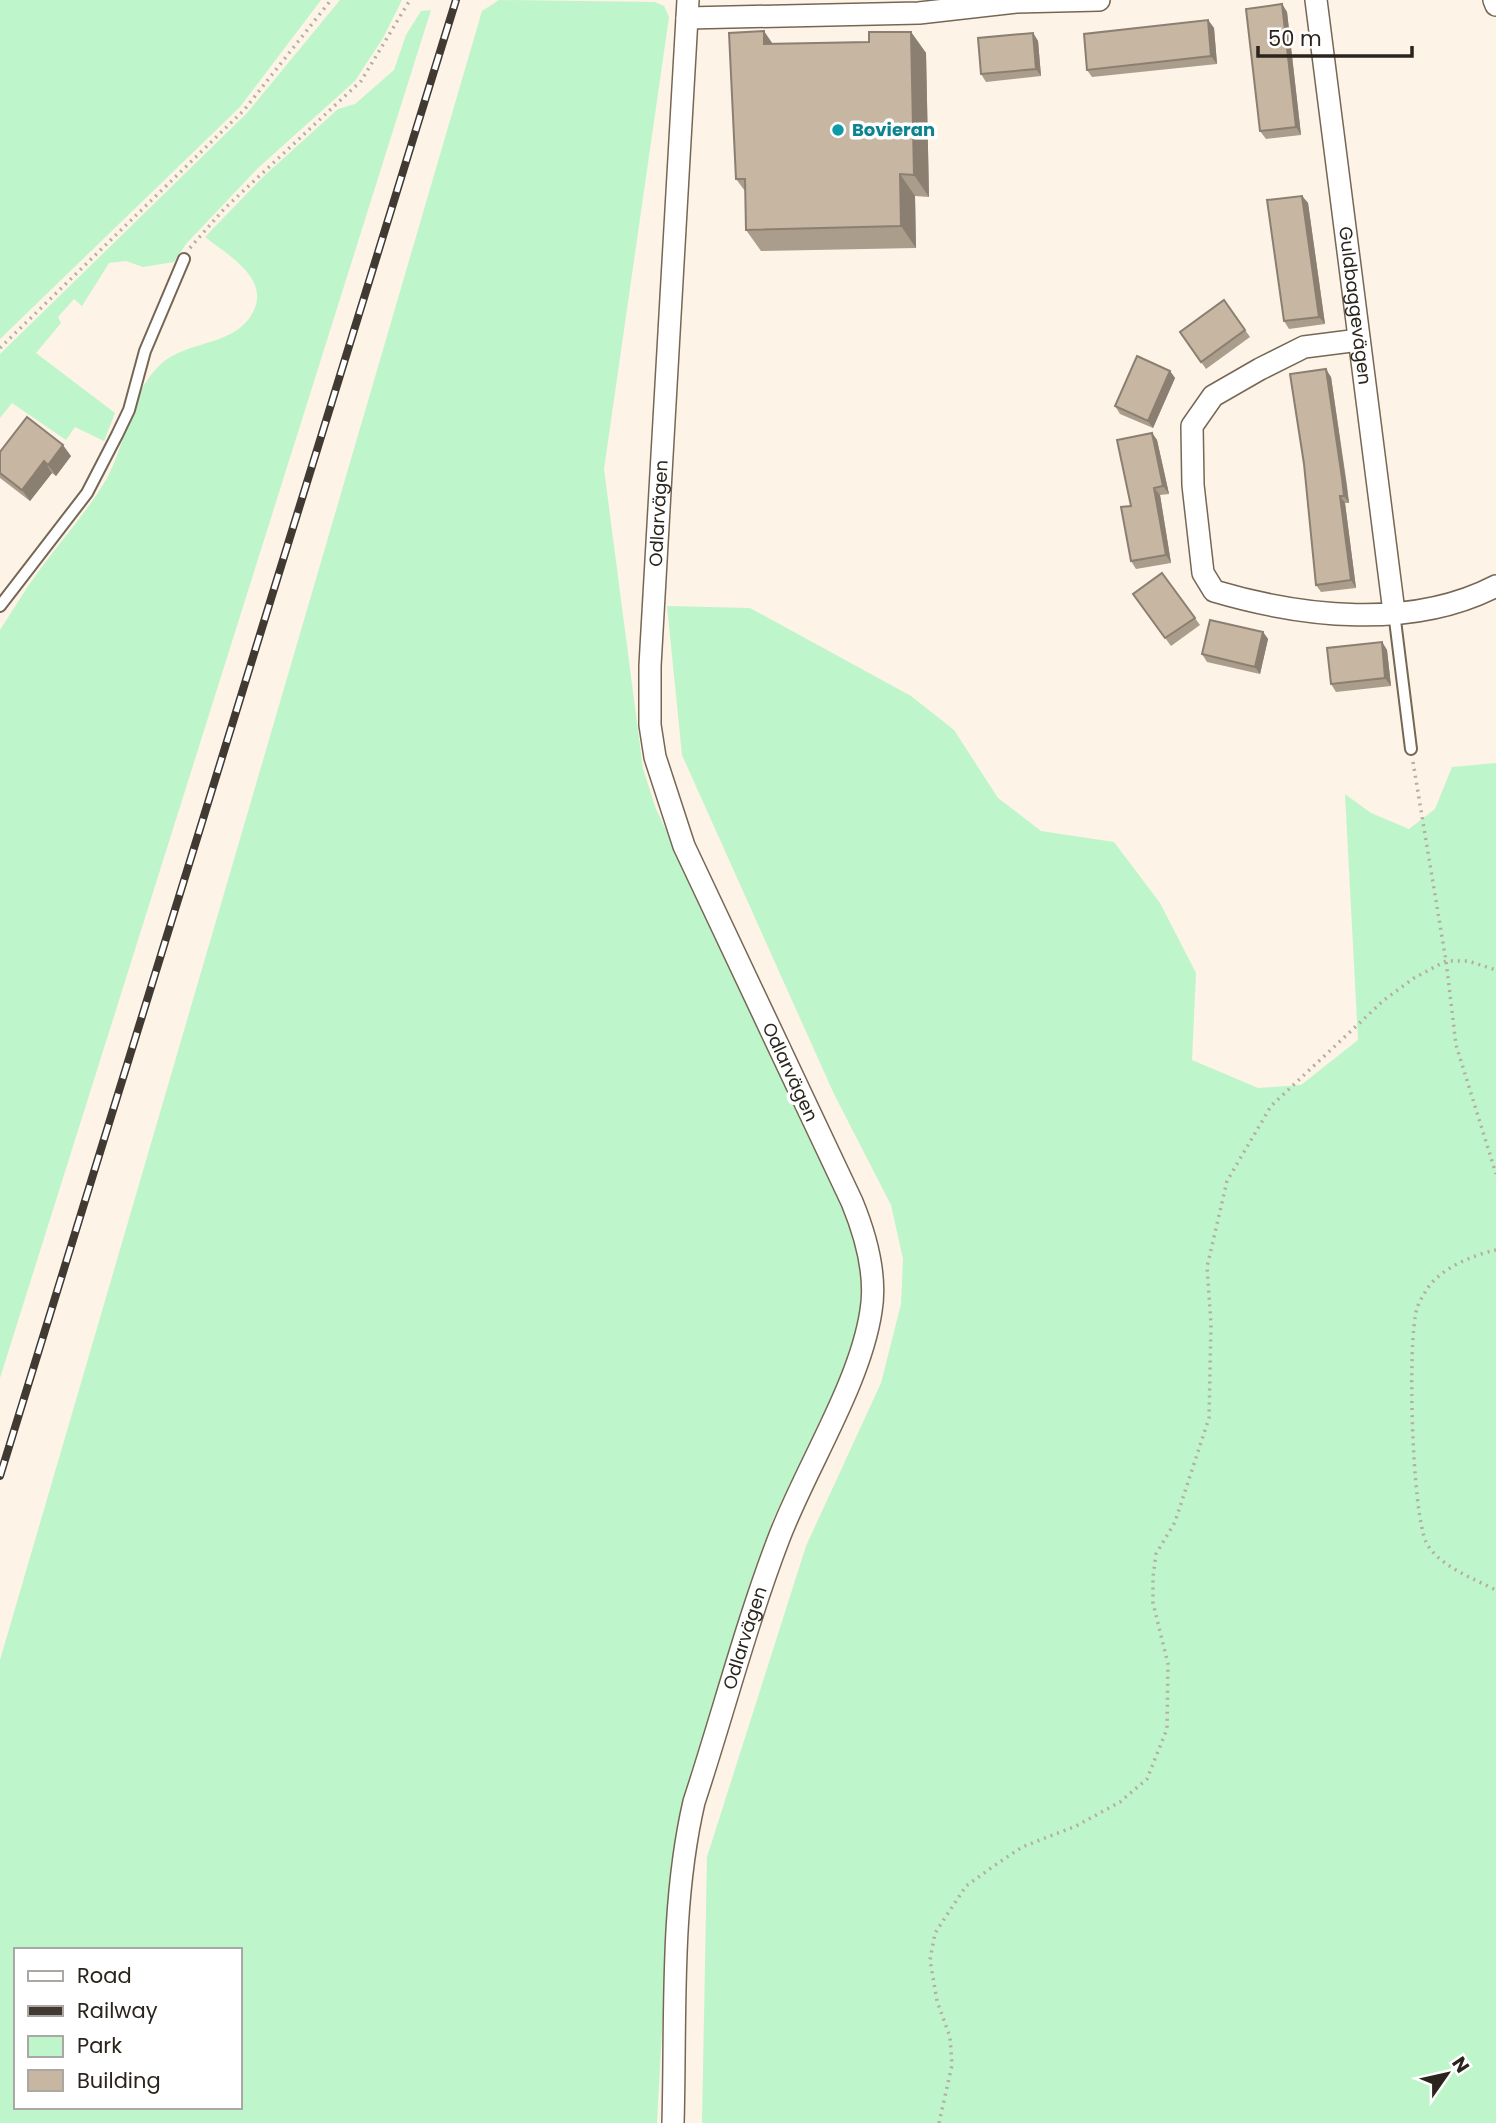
<svg xmlns="http://www.w3.org/2000/svg" width="1496" height="2123" font-family="Poppins,sans-serif">
	<style>
		.green { fill: #bff5cb; fill-rule: evenodd }
		.lines { fill: none; stroke-linecap: round; stroke-linejoin: round }
		.service-casing { stroke: #766755; stroke-width: 14 }
		.minor-casing { stroke: #766755; stroke-width: 24 }
		.path { stroke: #b5ada2; stroke-width: 3.5; stroke-dasharray: 2 5; stroke-linecap: butt }
		.service { stroke: #fff; stroke-width: 10 }
		.minor { stroke: #fff; stroke-width: 21 }
		.rail-casing { stroke: #413a32; stroke-width: 8 }
		.rail { stroke: #fff; stroke-width: 5; stroke-dasharray: 16; stroke-linecap: butt }
		.wall { fill: #aa9d8b }
		.shaded-wall { fill: #8b7f71 }
		.building { fill: #c6b6a2; stroke: #8b7f71; stroke-width: 2 }
		.culture-dot { fill: #0f9aa8; stroke: #fff; stroke-width: 2.5 }
		.labels { text-anchor: middle; stroke-width: 7; stroke-linejoin: round; paint-order: stroke }
		.culture-label { font-size: 18px; font-weight: bold; fill: #0d838f; stroke: #fff; text-anchor: start }
		.street-label { font-size: 18px; fill: #2a241c; stroke: #fff }
	</style>
	<rect width="100%" height="100%" fill="#fdf3e7"/>
	<path class="green" d="M 0,0 L 321,0 L 240,107 L 0,339 Z
		M 340,0 L 402,0 L 383,38 L 355,81 L 258,168 L 186,244 L 174,262 L 143,267 L 126,261 L 109,263 L 82,306 L 74,299 L 58,317 L 61,323 L 36,353 L 115,413 L 104,441 L 75,427 L 66,440 L 12,403 L 0,418 L 0,354 L 247,113 Z
		M 499,0 L 655,2 L 664,6 L 669,17 L 604,469 L 643,769 L 656,809 L 854,1223 L 862,1271 L 859,1318 L 845,1368 L 773,1519 L 681,1810 L 671,1863 L 657,2123 L 0,2123 L 0,1660 L 482,11 ZM 16,1950 L 240,1950 L 240,2107 L 16,2107 Z
		M 431,10 L 0,1378 L 0,630 C 13,610 26,588 41,568 C 63,538 88,511 107,478 C 127,442 129,393 161,364 C 189,339 237,347 254,310 C 269,277 226,254 205,237 L 264,176 L 338,109 L 355,104 L 394,70 L 406,35 L 421,11 Z
		M 667,606 L 750,608 L 911,696 L 954,730 L 998,798 L 1041,831 L 1114,842 L 1160,903 L 1196,973 L 1192,1060 L 1258,1088 L 1301,1085 L 1358,1040 L 1345,794 L 1371,813 L 1409,829 L 1435,809 L 1452,767 L 1496,763 L 1496,2123 L 702,2123 L 707,1857 L 806,1546 L 881,1383 L 901,1304 L 903,1259 L 891,1205 L 834,1094 L 682,755 Z"/>
	<g class="lines">
		<defs>
			<path id="service" d="M 0,606 L 87,493 L 117,435 L 129,410 L 145,351 L 184,259
				M 1394,612 L 1411,749"/>
			<g id="minor">
				<path id="s1" d="M 1316,0 L 1394,612"/>
				<path d="M 1494,0 L 1496,5"/>
				<path d="M 687,18 L 919,13 L 1016,2 L 1099,0"/>
				<path d="M 1359,340 L 1304,347 L 1260,369 L 1213,396 L 1192,426 L 1193,485 L 1203,573 L 1214,591 C 1302,617 1411,630 1496,586"/>
				<path id="s2" d="M 673,2123 C 676,2016 670,1906 694,1802 C 723,1714 746,1624 779,1538 C 806,1467 860,1384 871,1311 C 877,1275 866,1236 852,1202 L 684,846 L 655,757 L 650,725 L 650,666 L 688,0"/>
			</g>
		</defs>
		<use href="#service" class="service-casing"/>
		<use href="#minor" class="minor-casing"/>
		<path class="path" d="M 190,248 L 224,209 L 361,81 L 410,0
			M 0,348 L 244,110 L 331,0
			M 1413,762 L 1446,961 L 1456,1045 L 1496,1174
			M 1496,1250 C 1473,1255 1441,1268 1427,1289 C 1424,1294 1419,1302 1417,1308 C 1407,1342 1412,1511 1426,1542 C 1437,1565 1474,1579 1496,1590
			M 939,2123 L 952,2065 L 950,2037 L 937,2001 L 930,1960 L 935,1933 L 966,1886 L 991,1868 L 1022,1847 L 1076,1826 L 1120,1802 L 1147,1779 L 1167,1729 L 1168,1664 L 1153,1603 L 1153,1577 L 1156,1554 L 1175,1522 L 1209,1418 L 1211,1324 L 1207,1267 L 1227,1181 L 1271,1106 L 1384,1000 L 1414,978 L 1446,961 L 1468,961 L 1496,970"/>
		<use href="#service" class="service"/>
		<use href="#minor" class="minor"/>
		<defs>
			<path id="rail" d="M 0,1476 L 456,0"/>
		</defs>
		<use href="#rail" class="rail-casing"/>
		<use href="#rail" class="rail"/>
	</g>
	<path class="wall" d="M 1282,4 L 1287,12 L 1301,135 L 1266,139 L 1260,131 Z
		M 1208,20 L 1214,28 L 1217,64 L 1092,77 L 1087,70 Z
		M 911,32 L 926,53 L 929,197 L 915,196 L 916,248 L 761,251 L 746,230 L 745,191 L 736,179 L 772,44 L 869,42 Z
		M 1033,33 L 1038,41 L 1041,76 L 986,82 L 981,74 Z
		M 1302,196 L 1308,203 L 1325,324 L 1289,329 L 1284,321 Z
		M 1224,300 L 1250,337 L 1206,369 L 1180,332 Z
		M 1170,371 L 1175,378 L 1153,428 L 1120,414 L 1115,406 Z
		M 1331,377 L 1347,485 L 1349,503 L 1345,503 L 1356,588 L 1321,592 L 1316,585 Z
		M 1152,433 L 1157,440 L 1169,494 L 1160,495 L 1171,563 L 1136,569 L 1131,561 L 1131,506 Z
		M 0,452 L 71,456 L 56,476 L 52,473 L 30,501 L 0,478 Z
		M 1162,573 L 1200,625 L 1171,646 L 1133,594 Z
		M 1263,632 L 1268,639 L 1260,674 L 1207,662 L 1202,654 Z
		M 1382,642 L 1387,650 L 1391,686 L 1336,692 L 1331,684 Z"/>
	<path class="shaded-wall" d="M 1282,4 L 1287,12 L 1301,135 L 1296,127 Z
		M 1208,20 L 1214,28 L 1217,64 L 1211,56 Z
		M 764,31 L 779,53 L 764,44 Z
		M 911,32 L 926,53 L 929,197 L 914,175 Z
		M 1033,33 L 1038,41 L 1041,76 L 1036,69 Z
		M 900,174 L 915,196 L 916,248 L 901,226 Z
		M 1302,196 L 1308,203 L 1325,324 L 1319,317 Z
		M 1326,369 L 1331,377 L 1349,503 L 1344,496 Z
		M 1170,371 L 1175,378 L 1153,428 L 1148,421 Z
		M 1152,433 L 1157,440 L 1169,494 L 1163,486 Z
		M 63,445 L 71,456 L 56,476 L 48,465 Z
		M 44,461 L 52,473 L 30,501 L 22,490 Z
		M 1154,488 L 1160,495 L 1171,563 L 1166,555 Z
		M 1340,496 L 1345,503 L 1356,588 L 1351,580 Z
		M 1263,632 L 1268,639 L 1260,674 L 1255,667 Z
		M 1382,642 L 1387,650 L 1391,686 L 1385,678 Z"/>
	<path class="building" d="M 1282,4 L 1296,127 L 1260,131 L 1246,9 Z
		M 1208,20 L 1211,56 L 1087,70 L 1084,34 Z
		M 764,31 L 764,44 L 869,42 L 869,32 L 911,32 L 914,175 L 900,174 L 901,226 L 746,230 L 745,179 L 736,179 L 729,33 Z
		M 1033,33 L 1036,69 L 981,74 L 978,38 Z
		M 1302,196 L 1319,317 L 1284,321 L 1267,200 Z
		M 1224,300 L 1245,330 L 1201,362 L 1180,332 Z
		M 1137,356 L 1170,371 L 1148,421 L 1115,406 Z
		M 1326,369 L 1342,478 L 1344,496 L 1340,496 L 1351,580 L 1316,585 L 1304,464 L 1290,374 Z
		M 27,417 L 63,445 L 48,465 L 44,461 L 22,490 L 0,473 L 0,452 Z
		M 1152,433 L 1163,486 L 1154,488 L 1166,555 L 1131,561 L 1121,507 L 1131,506 L 1117,440 Z
		M 1162,573 L 1195,618 L 1165,638 L 1133,594 Z
		M 1210,620 L 1263,632 L 1255,667 L 1202,654 Z
		M 1382,642 L 1385,678 L 1331,684 L 1327,648 Z"/>
	<circle class="culture-dot" cx="838" cy="130" r="7"/>
	<g class="labels">
		<g class="culture-label">
			<text x="852" y="136">Bovieran</text>
		</g>
		<g class="street-label">
			<text dy="6" stroke="none"><textPath href="#s1" startOffset="308">Guldbaggevägen</textPath></text>
			<text dy="6" stroke="none"><textPath href="#s2" startOffset="1689">Odlarvägen</textPath></text>
			<text transform="translate(790 1072) rotate(65)" y="6">Odlarvägen</text>
			<text dy="6" stroke="none"><textPath href="#s2" startOffset="494">Odlarvägen</textPath></text>
		</g>
	</g>
	<rect x="14" y="1948" width="228" height="161" fill="#ffffff" stroke="#aaa7a4" stroke-width="2"/>
	<rect x="28" y="1971" width="35" height="10" fill="#ffffff" stroke="#aaa7a4" stroke-width="2"/>
	<text x="77" y="1983" font-size="21" fill="#2a241c">Road</text>
	<rect x="28" y="2006" width="35" height="10" fill="#413a32" stroke="#aaa7a4" stroke-width="2"/>
	<text x="77" y="2018" font-size="21" fill="#2a241c">Railway</text>
	<rect x="28" y="2036" width="35" height="21" fill="#bff5cb" stroke="#aaa7a4" stroke-width="2"/>
	<text x="77" y="2053" font-size="21" fill="#2a241c">Park</text>
	<rect x="28" y="2070" width="35" height="21" fill="#c6b6a2" stroke="#aaa7a4" stroke-width="2"/>
	<text x="77" y="2088" font-size="21" fill="#2a241c">Building</text>
	<g transform="translate(1447 2074) rotate(56)" stroke="#ffffff" stroke-width="5" paint-order="stroke">
	<path d="M0-5L12 26L0 18L-12 26Z" fill="#2a241c"/>
	<text y="-10" font-size="19" font-weight="bold" text-anchor="middle" fill="#2a241c">N</text>
	</g>
	<path d="M1258 46v10h154v-10" fill="none" stroke="#2a241c" stroke-width="3.5"/>
	<text x="1268" y="46" font-size="21" fill="#2a241c" stroke="#ffffff" stroke-width="5" paint-order="stroke">50 m</text>
</svg>
